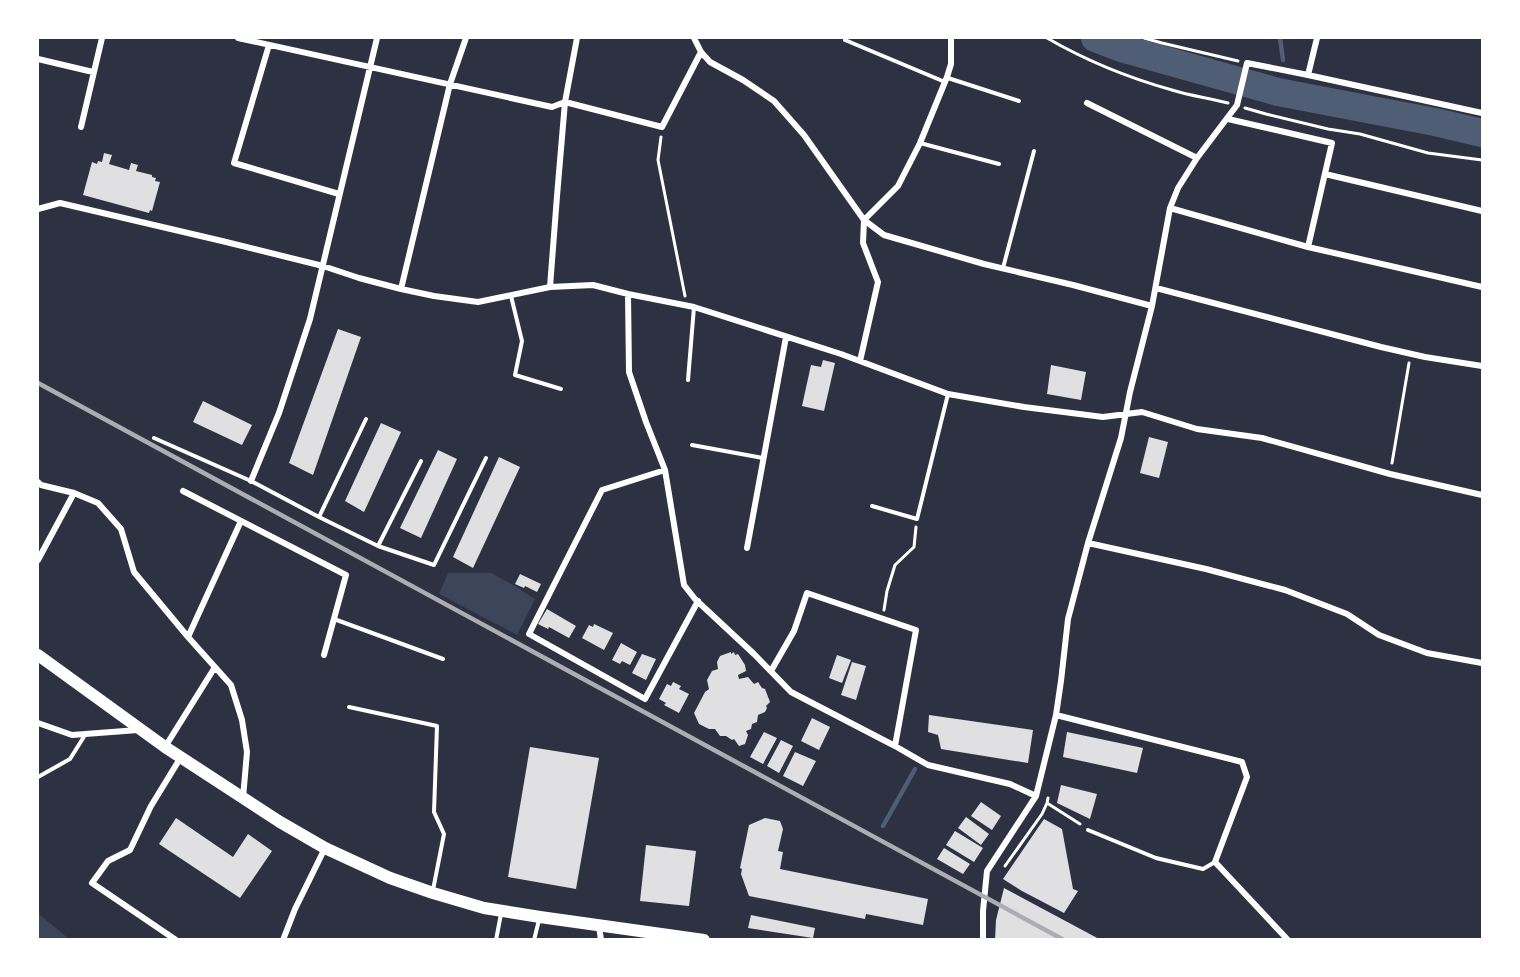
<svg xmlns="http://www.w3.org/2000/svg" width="1520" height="977" font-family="'IBM Plex Serif',serif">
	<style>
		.green { fill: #3c4559 }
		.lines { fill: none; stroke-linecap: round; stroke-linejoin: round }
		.stream { stroke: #4f5d75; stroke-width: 4.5 }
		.river { stroke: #4f5d75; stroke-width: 28 }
		.building { fill: #e0e0e3 }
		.path { stroke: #fff; stroke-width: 3 }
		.service { stroke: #fff; stroke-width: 4 }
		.minor { stroke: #fff; stroke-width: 6 }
		.primary { stroke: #fff; stroke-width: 12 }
		.rail { stroke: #abadb3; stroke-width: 4.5 }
	</style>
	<rect width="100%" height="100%" fill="#2d3142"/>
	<path class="green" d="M 448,573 L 491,573 L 515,586 L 535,599 L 517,635 L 439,594 Z
		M 38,913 L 69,939 L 38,939 Z"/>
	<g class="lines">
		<path class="stream" d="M 1280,38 L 1283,60
			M 1284,81 L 1284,93
			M 883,826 L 915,769"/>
		<path class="river" d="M 1095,38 L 1121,48 L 1278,92 L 1435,122 L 1482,133"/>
	</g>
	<path class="building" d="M 104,153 L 112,155 L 109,164 L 129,170 L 131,163 L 138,165 L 136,171 L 152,175 L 152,177 L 156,178 L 155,181 L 160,182 L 152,211 L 150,210 L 149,213 L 83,195 L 92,162 L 97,164 L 98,161 L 102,162 Z
		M 338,329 L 361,337 L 313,475 L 289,463 Z
		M 823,360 L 835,363 L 824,411 L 802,406 L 811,365 L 821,367 Z
		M 1051,365 L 1086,372 L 1081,400 L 1047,394 Z
		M 203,401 L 252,425 L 242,445 L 193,422 Z
		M 381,423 L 401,432 L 364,512 L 345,501 Z
		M 1149,437 L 1168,442 L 1159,478 L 1140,473 Z
		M 438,450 L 457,459 L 421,538 L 400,528 Z
		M 499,457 L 520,467 L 473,568 L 453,557 Z
		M 520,574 L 541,584 L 537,592 L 525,586 L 524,588 L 515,584 Z
		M 547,609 L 576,626 L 569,638 L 549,627 L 548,629 L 538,624 Z
		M 594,624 L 613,633 L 604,650 L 582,638 L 589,625 L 593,627 Z
		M 621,643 L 637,652 L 630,665 L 622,661 L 620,664 L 612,660 Z
		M 731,652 L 731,654 L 734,652 L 735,655 L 738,654 L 745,665 L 746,671 L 738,675 L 739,679 L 748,677 L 754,684 L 758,682 L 762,688 L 765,689 L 770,702 L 766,706 L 767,708 L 765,712 L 758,715 L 757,722 L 752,724 L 751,729 L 746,731 L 748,735 L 745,744 L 739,746 L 734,739 L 732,740 L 726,736 L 720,736 L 715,729 L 709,729 L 699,724 L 694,713 L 705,692 L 709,689 L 707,680 L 712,671 L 718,669 L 717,662 L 720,656 Z
		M 642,654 L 656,659 L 646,680 L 632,673 Z
		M 837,655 L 851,660 L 842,683 L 829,678 Z
		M 852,662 L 866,666 L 856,700 L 841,695 Z
		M 673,682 L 681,686 L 679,689 L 689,694 L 679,713 L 664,705 L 666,703 L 659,699 L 667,684 L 671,686 Z
		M 929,715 L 1033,730 L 1028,763 L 941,749 L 938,735 L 928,732 Z
		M 812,718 L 830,727 L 819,750 L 801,741 Z
		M 764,732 L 777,738 L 763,764 L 750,757 Z
		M 1067,732 L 1143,748 L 1137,773 L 1063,757 Z
		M 781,740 L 793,746 L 779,773 L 767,766 Z
		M 530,747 L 599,758 L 576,889 L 508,877 Z
		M 795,752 L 816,761 L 803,786 L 783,776 Z
		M 1061,785 L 1097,794 L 1090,819 L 1057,803 Z
		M 981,802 L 1001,816 L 992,830 L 971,816 Z
		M 966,817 L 989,834 L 981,845 L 958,828 Z
		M 176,818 L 233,857 L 248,834 L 272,851 L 240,898 L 159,844 Z
		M 765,818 L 780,821 L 783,829 L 778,851 L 783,852 L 780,869 L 928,899 L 923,925 L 866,914 L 865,919 L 749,896 L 741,874 L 742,869 L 740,868 L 749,825 Z
		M 1044,819 L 1062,829 L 1073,889 L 1078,891 L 1064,913 L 1022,891 L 1003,879 Z
		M 955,831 L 983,848 L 974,862 L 946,845 Z
		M 646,845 L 696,851 L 689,906 L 640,901 Z
		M 944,848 L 970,864 L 963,874 L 937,859 Z
		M 1004,888 L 1101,940 L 1016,940 L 1014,938 L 1013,940 L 995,940 L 996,920 Z
		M 751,915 L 815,928 L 813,938 L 748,928 Z"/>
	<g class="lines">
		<path class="path" d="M 1047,38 C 1085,60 1129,78 1172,90 C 1191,96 1209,98 1228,103
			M 1144,38 L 1162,43 L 1238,61
			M 1245,108 L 1266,114 L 1328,129 L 1360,134 L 1428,153 L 1482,160
			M 661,137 L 658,160 L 685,296
			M 1392,463 L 1409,363
			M 884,610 L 887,591 L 895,565 L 914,547 L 916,527
			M 1048,798 L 1047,803 L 1080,824
			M 1005,866 L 1042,814 L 1047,803"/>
		<path class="service" d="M 845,40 L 945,82
			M 948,78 L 1019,101
			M 920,143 L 999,164
			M 1003,268 L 1034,151
			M 511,296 L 522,341 L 515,375 L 561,389
			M 688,380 L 694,307
			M 154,438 L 251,481 L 319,517 L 378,546 L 434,565 L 486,458
			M 692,445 L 763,458
			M 872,506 L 917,519 L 948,394
			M 319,517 L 366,419
			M 378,546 L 421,461
			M 334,619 L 443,659
			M 349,707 L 437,726 L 434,812 L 444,834 L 433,890
			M 38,777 L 70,759 L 85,735
			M 1088,830 L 1156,858 L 1203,869 L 1215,862
			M 496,940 L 501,914
			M 534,940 L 539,920"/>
		<path class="minor" d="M 238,38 L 552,107 L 565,102 L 662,127 L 701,52
			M 694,38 L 701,52 L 710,62 L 743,80 L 774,101 L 804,135 L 864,220 L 863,243 L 878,282 L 860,361
			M 951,38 L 951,64 L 947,77 L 920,143 L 898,186 L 864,220 L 884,235 L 984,264 L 1073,285 L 1152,306
			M 269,45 L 234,163 L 339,194
			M 38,59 L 93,72
			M 1308,75 L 1482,113
			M 1087,103 L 1197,158
			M 1228,119 L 1332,143 L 1308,247
			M 81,127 L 102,38
			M 1325,174 L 1482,211
			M 1170,208 L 1308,247 L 1482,287
			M 38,209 L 60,203 L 222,241 L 323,266 L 359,278 L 401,289 L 434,296 L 478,302 L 550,287 L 593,285 L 628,294 L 629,372 L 646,422 L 665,470 L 684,585 L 695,599 L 754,654 L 791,692 L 895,746 L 928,765 L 1010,784 L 1036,796
			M 550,287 L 557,196 L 565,102 L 577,38
			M 1156,288 L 1381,347 L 1425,357 L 1482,366
			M 401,289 L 450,84 L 466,38
			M 628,294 L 694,307 L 841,354 L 948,394 L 1024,407 L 1103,417 L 1142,412 L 1197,429 L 1262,438 L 1390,474 L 1482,495
			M 665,470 L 602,490 L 529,634 L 645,699 L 698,601
			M 251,481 L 279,413 L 310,319 L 377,38
			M 38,482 L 41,485 L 74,493 L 98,503 L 121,529 L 134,572 L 188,637
			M 183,491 L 346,575 L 324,655
			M 241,521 L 188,637 L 231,685 L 242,720 L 247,752 L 243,798
			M 1088,543 L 1206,569 L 1285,590 L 1347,614 L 1379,635 L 1427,653 L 1482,663
			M 747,548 L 786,337
			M 38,560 L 74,493
			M 771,671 L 794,631 L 807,593 L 916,630 L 895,746
			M 1056,715 L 1242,762 L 1247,777 L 1215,862 L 1288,940
			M 38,723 L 72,735 L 138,730
			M 165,747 L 215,667
			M 599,926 L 601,940
			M 176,940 L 92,883 L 108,861 L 130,850 L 151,806 L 181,757
			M 283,940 L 295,909 L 325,848
			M 983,940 L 983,911 L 987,871 L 1036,796 L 1056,715 L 1061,681 L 1068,619 L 1088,543 L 1121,438 L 1130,392 L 1152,306 L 1170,208 L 1178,188 L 1197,158 L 1237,105 L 1247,63 L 1308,75 L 1317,38"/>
		<path class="primary" d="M 38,655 L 165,747 L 280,822 L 325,848 L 390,878 L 433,893 L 484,908 L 540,917 L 704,940"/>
		<path class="rail" d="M 38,383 L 1064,940"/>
	</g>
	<rect width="1520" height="977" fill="none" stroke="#ffffff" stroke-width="78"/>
</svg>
